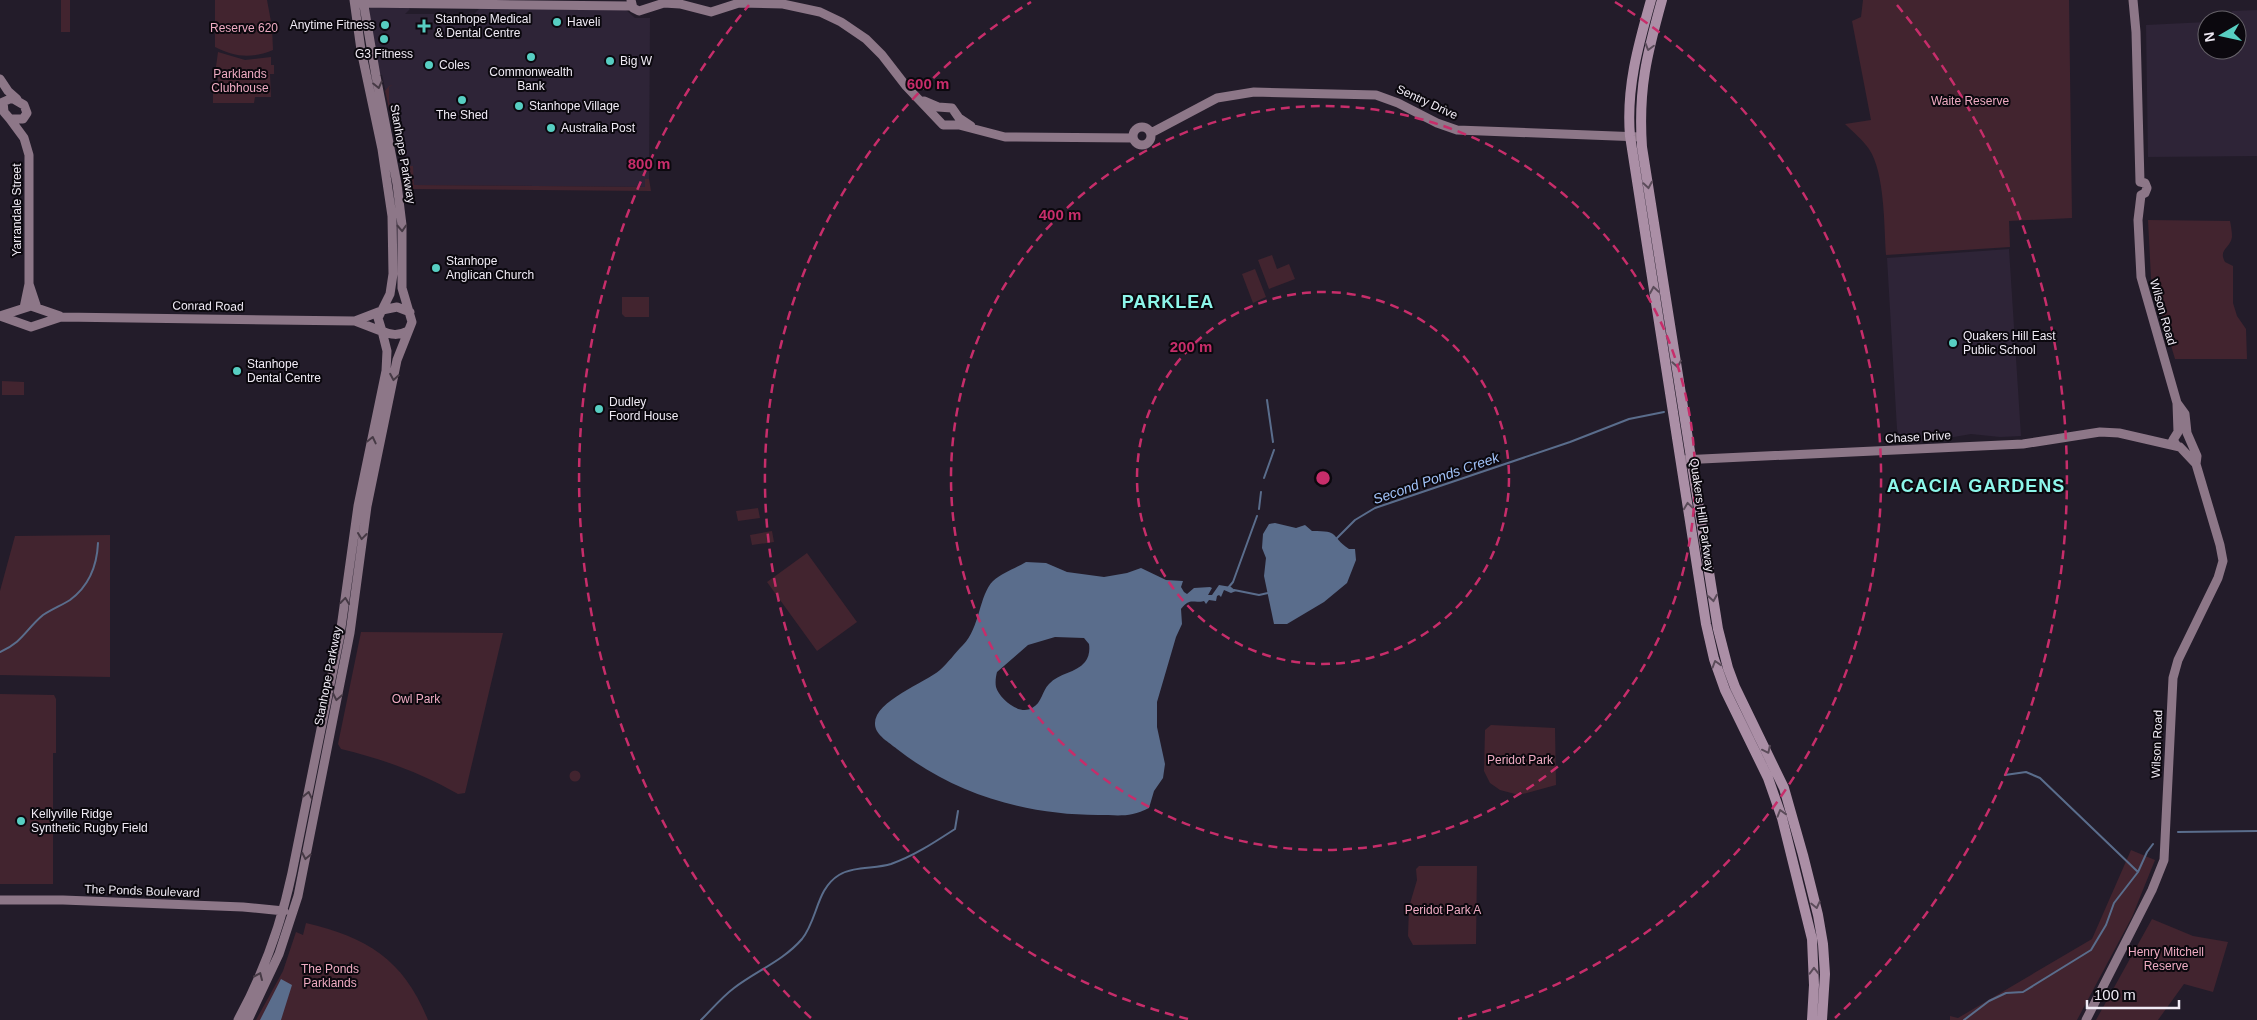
<svg xmlns="http://www.w3.org/2000/svg" width="2257" height="1020" font-family="Arial,sans-serif">
	<style>
		.built { fill: #2e2437 }
		.green { fill: #42242f }
		.water { fill: #5a6d8c; fill-rule: evenodd }
		.lines { fill: none; stroke-linecap: round; stroke-linejoin: round }
		.stream { stroke: #5a6d8c; stroke-width: 2 }
		.secondary { stroke: #8d7788; stroke-width: 9 }
		.primary { stroke: #ab8fa6; stroke-width: 10 }
		.oneway { stroke: #5b4c5a }
		.oneway2 { stroke: #463a45 }
		.ring { fill: none; stroke: #c72d6a; stroke-width: 2.5; stroke-dasharray: 9 6 }
		.poi-dot { fill: #57cec2; stroke: #0b080e; stroke-width: 2 }
		.labels { text-anchor: middle; stroke-width: 4; stroke-linejoin: round; paint-order: stroke }
		.poi-label { font-size: 12px; fill: #f0ebf5; stroke: #0b080e; text-anchor: start }
		.park-label { font-size: 12px; fill: #efabc2; stroke: #0b080e }
		.street-label { font-size: 12px; fill: #f0ebf5; stroke: #0b080e }
		.water-label { font-size: 14px; font-style: italic; fill: #a1c2f8; stroke: #0b080e }
		.district-label { font-size: 18px; font-weight: bold; letter-spacing: 1px; fill: #8df6ea; stroke: #0b080e }
		.centre { fill: #c72d6a; stroke: #0b080e; stroke-width: 2.5 }
		.ring-label { font-size: 15px; text-anchor: middle; font-weight: bold; fill: #c72d6a; stroke: #0b080e; stroke-width: 4; stroke-linejoin: round; paint-order: stroke }
	</style>
	<rect width="100%" height="100%" fill="#231c2a"/>
	<path class="built" d="M 406,6 L 410,9 L 405,14 L 474,14 L 479,9 L 510,9 L 515,7 L 569,10 L 626,10 L 635,18 L 650,18 L 649,179 L 645,179 L 645,187 L 413,185 L 401,175 L 403,170 L 399,151 L 382,75 L 378,73 L 369,9 L 371,7 Z
		M 2257,10 L 2257,156 L 2148,157 L 2146,25 L 2207,22 L 2207,50 L 2237,50 L 2237,20 L 2233,20 L 2232,11 Z
		M 2009,249 L 2021,436 L 2000,437 L 1971,434 L 1931,441 L 1909,442 L 1904,440 L 1900,437 L 1897,429 L 1887,258 Z"/>
	<path class="green" d="M 61,0 L 70,0 L 70,32 L 61,32 Z
		M 215,0 L 267,0 L 272,27 L 273,50 C 251,59 235,57 215,47 Z
		M 1863,0 L 2069,0 L 2072,218 L 2009,221 L 2010,247 L 1886,255 C 1884,226 1885,173 1869,149 C 1863,140 1853,132 1845,124 L 1871,120 L 1852,21 L 1861,17 Z
		M 218,52 L 245,60 L 271,57 L 271,65 L 274,65 L 274,74 L 270,74 L 271,97 L 255,97 L 254,103 L 213,103 L 213,87 L 218,86 L 218,74 L 215,74 Z
		M 393,85 L 389,87 L 389,103 L 391,104 L 392,113 L 398,114 L 392,122 L 385,91 L 389,86 Z
		M 400,116 L 399,145 L 404,146 L 404,151 L 399,151 L 393,125 Z
		M 407,166 L 413,166 L 414,185 L 645,187 L 645,179 L 649,179 L 651,191 L 403,189 L 402,169 Z
		M 2148,220 L 2230,221 C 2231,226 2232,232 2232,237 C 2230,249 2218,249 2225,262 L 2233,266 L 2233,303 L 2237,316 L 2246,329 L 2247,359 L 2175,359 L 2151,278 Z
		M 1272,255 L 1277,269 L 1289,264 L 1295,279 L 1269,289 L 1258,260 Z
		M 1255,269 L 1266,297 L 1253,303 L 1242,274 Z
		M 622,297 L 649,297 L 649,317 L 625,317 L 622,314 Z
		M 2,381 L 24,382 L 24,395 L 2,395 Z
		M 758,508 L 760,518 L 738,521 L 736,511 Z
		M 772,531 L 774,542 L 752,545 L 750,535 Z
		M 110,535 L 110,677 L 0,675 L 0,591 L 15,536 Z
		M 807,553 L 857,622 L 817,651 L 767,582 Z
		M 361,632 L 503,633 L 465,793 L 458,794 C 421,773 383,759 341,749 L 338,744 Z
		M 0,694 L 54,695 L 56,699 L 56,753 L 53,753 L 53,884 L 0,884 Z
		M 1491,725 L 1555,728 L 1556,785 L 1519,795 L 1500,790 L 1490,783 L 1484,771 L 1485,730 Z
		M569.5 776a5.5 5.5 0 1 1 11 0a5.5 5.5 0 1 1-11 0Z
		M 2131,850 L 2155,860 L 2132,917 L 2077,1020 L 1950,1020 L 1950,1016 L 1958,1018 L 2092,939 Z
		M 1419,866 L 1477,866 L 1476,944 L 1413,945 L 1408,936 L 1409,907 L 1417,880 L 1416,869 Z
		M 2152,919 L 2193,936 L 2228,942 L 2213,992 L 2184,984 L 2158,1020 L 2096,1020 Z
		M 306,923 C 367,937 404,960 428,1020 L 256,1020 L 283,971 L 296,932 L 303,935 Z"/>
	<path class="water" d="M 1275,523 L 1296,528 L 1305,525 L 1312,531 C 1341,531 1329,535 1349,549 L 1355,549 L 1356,560 L 1347,583 L 1324,602 L 1287,624 L 1274,624 L 1264,576 L 1266,558 L 1262,548 L 1263,534 L 1269,524 Z
		M 1026,562 L 1046,563 L 1067,572 L 1104,577 L 1127,573 L 1141,568 L 1166,580 L 1183,581 L 1181,587 L 1184,592 L 1187,594 L 1194,588 L 1210,587 L 1212,588 L 1208,595 L 1212,595 L 1219,585 L 1231,587 L 1236,591 L 1231,593 L 1224,590 L 1221,597 L 1219,595 L 1217,596 L 1216,601 L 1209,600 L 1206,604 L 1204,601 C 1192,604 1191,597 1181,609 L 1182,624 L 1176,637 L 1157,702 L 1157,727 L 1165,764 L 1163,778 L 1154,791 L 1149,808 C 1130,818 1118,815 1098,815 C 1026,815 954,794 897,749 C 890,743 875,735 875,724 C 874,701 925,683 940,670 C 948,663 955,653 963,645 C 980,628 979,595 993,581 C 1002,573 1016,568 1026,562 ZM 1055,637 L 1084,638 L 1089,644 C 1090,650 1089,657 1085,662 C 1076,673 1059,673 1049,684 C 1042,691 1042,703 1032,708 C 1019,716 999,698 996,687 C 995,682 996,676 997,672 L 1028,645 Z
		M 281,979 L 292,985 L 281,1020 L 260,1020 Z"/>
	<g class="lines">
		<path class="stream" d="M 1267,400 L 1273,442
			M 1264,478 L 1274,450
			M 1259,509 L 1261,492
			M 1336,539 L 1355,520 L 1375,508 L 1570,442 L 1629,419 L 1664,412
			M 1228,588 L 1233,582 L 1257,516
			M 1234,590 L 1259,595 L 1268,593
			M 0,652 C 23,642 26,629 43,615 C 52,609 62,605 70,600 C 89,586 97,566 98,543
			M 2005,775 L 2026,772 L 2040,778 L 2138,872
			M 2178,832 L 2257,831
			M 701,1020 C 712,1009 722,997 734,988 C 756,971 783,961 802,939 C 818,919 816,889 839,875 C 854,866 875,869 891,864 C 914,856 935,842 955,829 L 958,811
			M 1964,1020 L 1989,1001 L 2006,993 L 2023,992 L 2091,950 L 2106,925 L 2114,903 L 2138,872 L 2147,852 L 2153,844"/>
		<path class="secondary" d="M 354,0 L 361,50 L 382,149 L 392,216 L 393,274 L 390,294 L 378,318 L 382,331 C 391,335 398,336 408,331
			M 631,0 L 633,8 L 639,11 L 664,3 L 680,4 L 711,12 L 739,3 L 783,4 L 820,12 L 841,22 L 866,39 L 882,55 L 906,86 L 943,125 L 959,125 L 1005,137 L 1133,138
			M 2133,0 L 2136,32 L 2140,182
			M 359,3 L 631,6
			M 0,79 L 8,91 L 17,99
			M 12,98 L 24,105 L 27,113 L 23,119 L 10,119 L 4,112 L 3,102 Z
			M 924,101 L 938,107 L 952,108 L 959,118 L 971,126
			M 10,119 L 24,138 L 29,155 L 29,284 L 24,308
			M1133 136a9 9 0 1 1 18 0a9 9 0 1 1-18 0Z
			M 1151,133 L 1217,98 L 1254,92 L 1376,95 L 1398,103 L 1437,123 L 1457,130 L 1641,137
			M 2140,182 L 2145,183 L 2147,188 L 2145,193 L 2141,195
			M 2141,195 L 2138,220 L 2141,277 L 2177,403 L 2178,432 L 2173,440 L 2177,446
			M 29,284 L 37,308
			M 382,310 L 397,307 L 410,312
			M 0,316 L 31,327 L 61,317 L 355,321 L 381,311
			M 0,316 L 31,306 L 60,316
			M 355,321 L 381,331
			M 2177,403 L 2185,414 L 2187,433 L 2197,456 L 2196,464
			M 1681,460 L 2023,444 L 2100,432 L 2119,433 L 2180,447 L 2196,464 L 2220,545 L 2223,561 L 2218,578 L 2178,660 L 2173,678 L 2164,860 L 2152,890 L 2086,1020
			M 0,900 L 63,900 L 243,907 L 284,911
			M 238,1020 C 263,974 281,925 292,873 L 340,635 L 358,506 L 386,371 L 387,351 L 382,331
			M 248,1020 L 279,954 L 298,896 L 350,633 L 367,506 L 397,360 L 412,322 L 402,288 L 402,225 L 397,184 L 376,76 L 363,0"/>
		<path class="primary" d="M 1651,0 C 1638,46 1626,88 1630,136 L 1706,624 L 1714,659 L 1725,690 L 1768,778 L 1782,818 L 1812,939 L 1814,985 L 1812,1020
			M 1662,0 C 1647,54 1638,89 1642,147 L 1718,629 L 1728,668 L 1735,687 L 1784,788 L 1803,855 L 1818,915 L 1823,944 L 1825,974 L 1822,1020"/>
	</g>
	<defs><path id="oneway-chevron" d="M-2-3.5L2.5 0L-2 3.5" fill="none" stroke-width="1.6" stroke-linecap="round" stroke-linejoin="round" transform="scale(1.25)"/></defs>
	<g class="oneway">
		<use href="#oneway-chevron" transform="translate(1649 47) rotate(106)"/>
		<use href="#oneway-chevron" transform="translate(1648 185) rotate(81)"/>
		<use href="#oneway-chevron" transform="translate(1654 290) rotate(-99)"/>
		<use href="#oneway-chevron" transform="translate(1677 364) rotate(81)"/>
		<use href="#oneway-chevron" transform="translate(1688 506) rotate(-98)"/>
		<use href="#oneway-chevron" transform="translate(1713 598) rotate(81)"/>
		<use href="#oneway-chevron" transform="translate(1716 664) rotate(-107)"/>
		<use href="#oneway-chevron" transform="translate(1767 750) rotate(64)"/>
		<use href="#oneway-chevron" transform="translate(1781 813) rotate(-107)"/>
		<use href="#oneway-chevron" transform="translate(1816 905) rotate(77)"/>
		<use href="#oneway-chevron" transform="translate(1814 971) rotate(-91)"/>
	</g>
	<g class="oneway2">
		<use href="#oneway-chevron" transform="translate(378 85) rotate(77)"/>
		<use href="#oneway-chevron" transform="translate(402 228) rotate(87)"/>
		<use href="#oneway-chevron" transform="translate(394 377) rotate(100)"/>
		<use href="#oneway-chevron" transform="translate(372 440) rotate(-77)"/>
		<use href="#oneway-chevron" transform="translate(362 536) rotate(97)"/>
		<use href="#oneway-chevron" transform="translate(345 601) rotate(-83)"/>
		<use href="#oneway-chevron" transform="translate(337 697) rotate(101)"/>
		<use href="#oneway-chevron" transform="translate(308 795) rotate(-78)"/>
		<use href="#oneway-chevron" transform="translate(306 856) rotate(101)"/>
		<use href="#oneway-chevron" transform="translate(259 976) rotate(-66)"/>
	</g>
	<g class="ring">
		<circle cx="1323" cy="478" r="186"/>
		<circle cx="1323" cy="478" r="372"/>
		<path d="M1188 1019A558 558 0 0 1 1031 2M1615 2A558 558 0 0 1 1458 1019"/>
		<path d="M811 1018A744 744 0 0 1 749 5M1897 5A744 744 0 0 1 1835 1018"/>
	</g>
	<g class="poi-dot">
		<circle cx="557" cy="22" r="5"/>
		<circle cx="385" cy="25" r="5"/>
		<path d="M421.5 18.5h5v5h5v5h-5v5h-5v-5h-5v-5h5z"/>
		<circle cx="384" cy="39" r="5"/>
		<circle cx="531" cy="57" r="5"/>
		<circle cx="610" cy="61" r="5"/>
		<circle cx="429" cy="65" r="5"/>
		<circle cx="462" cy="100" r="5"/>
		<circle cx="519" cy="106" r="5"/>
		<circle cx="551" cy="128" r="5"/>
		<circle cx="436" cy="268" r="5"/>
		<circle cx="1953" cy="343" r="5"/>
		<circle cx="237" cy="371" r="5"/>
		<circle cx="599" cy="409" r="5"/>
		<circle cx="21" cy="821" r="5"/>
	</g>
	<g class="labels">
		<g class="poi-label">
			<text x="435" y="23">Stanhope Medical<tspan x="435" dy="14">&amp; Dental Centre</tspan></text>
			<text x="567" y="26">Haveli</text>
			<text x="375" y="29" text-anchor="end">Anytime Fitness</text>
			<text x="384" y="58" text-anchor="middle">G3 Fitness</text>
			<text x="620" y="65">Big W</text>
			<text x="439" y="69">Coles</text>
			<text x="531" y="76" text-anchor="middle">Commonwealth<tspan x="531" dy="14">Bank</tspan></text>
			<text x="529" y="110">Stanhope Village</text>
			<text x="462" y="119" text-anchor="middle">The Shed</text>
			<text x="561" y="132">Australia Post</text>
			<text x="446" y="265">Stanhope<tspan x="446" dy="14">Anglican Church</tspan></text>
			<text x="1963" y="340">Quakers Hill East<tspan x="1963" dy="14">Public School</tspan></text>
			<text x="247" y="368">Stanhope<tspan x="247" dy="14">Dental Centre</tspan></text>
			<text x="609" y="406">Dudley<tspan x="609" dy="14">Foord House</tspan></text>
			<text x="31" y="818">Kellyville Ridge<tspan x="31" dy="14">Synthetic Rugby Field</tspan></text>
		</g>
		<g class="park-label">
			<text x="244" y="32">Reserve 620</text>
			<text x="240" y="78">Parklands<tspan x="240" dy="14">Clubhouse</tspan></text>
			<text x="1970" y="105">Waite Reserve</text>
			<text x="416" y="703">Owl Park</text>
			<text x="1520" y="764">Peridot Park</text>
			<text x="1443" y="914">Peridot Park A</text>
			<text x="2166" y="956">Henry Mitchell<tspan x="2166" dy="14">Reserve</tspan></text>
			<text x="330" y="973">The Ponds<tspan x="330" dy="14">Parklands</tspan></text>
		</g>
		<g class="street-label">
			<text transform="translate(1427 102) rotate(25)" y="4">Sentry Drive</text>
			<text transform="translate(403 154) rotate(80)" y="4">Stanhope Parkway</text>
			<text transform="translate(17 210) rotate(-90)" y="4">Yarrandale Street</text>
			<text transform="translate(208 306) rotate(1)" y="4">Conrad Road</text>
			<text transform="translate(2163 312) rotate(74)" y="4">Wilson Road</text>
			<text transform="translate(1918 437) rotate(-3)" y="4">Chase Drive</text>
			<text transform="translate(1702 515) rotate(82)" y="4">Quakers Hill Parkway</text>
			<text transform="translate(328 676) rotate(-79)" y="4">Stanhope Parkway</text>
			<text transform="translate(2157 744) rotate(-88)" y="4">Wilson Road</text>
			<text transform="translate(142 891) rotate(2)" y="4">The Ponds Boulevard</text>
		</g>
		<g class="water-label">
			<text transform="translate(1436 478) rotate(-19)" y="5">Second Ponds Creek</text>
		</g>
		<g class="district-label">
			<text x="1168" y="308">PARKLEA</text>
			<text x="1976" y="492">ACACIA GARDENS</text>
		</g>
	</g>
	<circle cx="1323" cy="478" r="8" class="centre"/>
	<g class="ring-label">
		<text x="928" y="89">600 m</text>
		<text x="649" y="169">800 m</text>
		<text x="1060" y="220">400 m</text>
		<text x="1191" y="352">200 m</text>
	</g>
	<g transform="translate(2222 35) rotate(261)"><circle r="24" fill="#0b080e" stroke="#67636a"/>
	<path d="M0-4L9 19L0 12L-9 19Z" fill="#57cec2"/>
	<text y="-8" font-size="14" font-weight="bold" text-anchor="middle" fill="#f0ebf5">N</text>
	</g>
	<path d="M2087 1000v8h92v-8" fill="none" stroke="#f0ebf5" stroke-width="2.5"/>
	<text x="2094" y="1000" font-size="15" fill="#f0ebf5" stroke="#0b080e" stroke-width="4" paint-order="stroke">100 m</text>
</svg>
